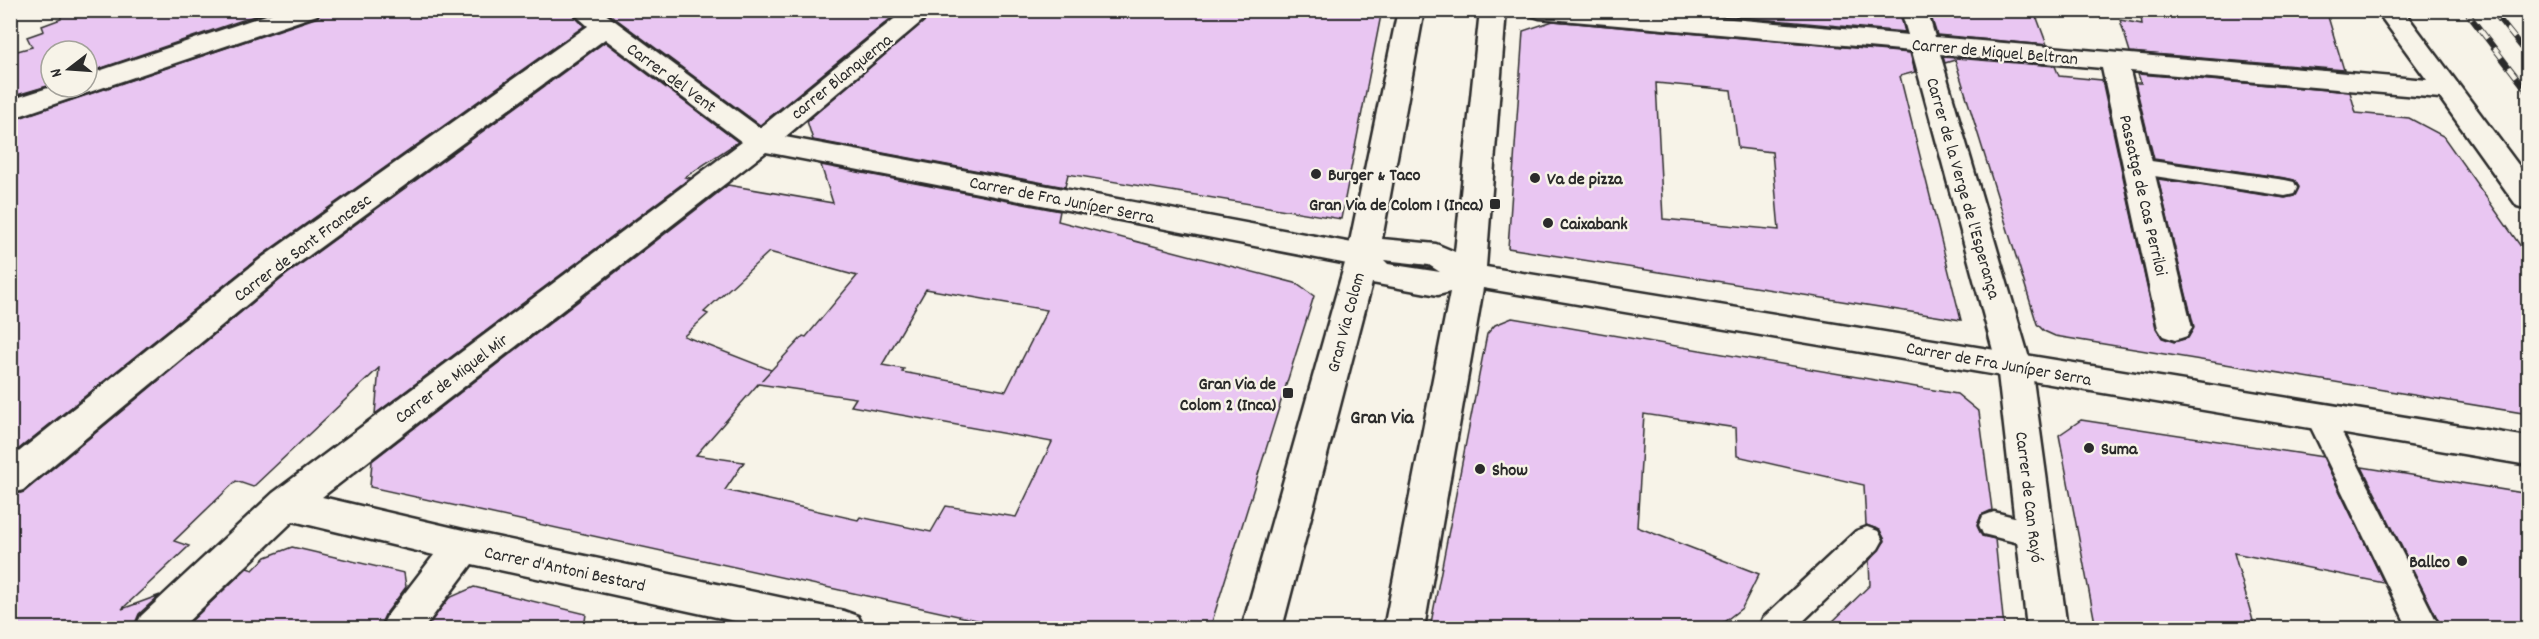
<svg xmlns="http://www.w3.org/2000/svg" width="2539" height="639" font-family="Dekko,sans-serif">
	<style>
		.building { fill: #e9c6f2; stroke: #2b2b2b; stroke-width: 1.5; fill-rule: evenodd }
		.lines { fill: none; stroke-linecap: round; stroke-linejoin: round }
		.lane-casing { stroke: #2b2b2b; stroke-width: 5 }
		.street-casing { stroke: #2b2b2b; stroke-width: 5 }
		.secondary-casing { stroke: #2b2b2b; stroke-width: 5 }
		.lane { fill: #f7f3e8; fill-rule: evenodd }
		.street { fill: #f7f3e8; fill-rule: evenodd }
		.secondary { fill: #f7f3e8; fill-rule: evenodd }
		.rail-casing { stroke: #2b2b2b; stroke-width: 6 }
		.rail { stroke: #f7f3e8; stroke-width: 4; stroke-dasharray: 12; stroke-linecap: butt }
		.poi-dot { fill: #2b2b2b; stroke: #f7f3e8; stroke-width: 2 }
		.labels { text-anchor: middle; stroke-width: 5; stroke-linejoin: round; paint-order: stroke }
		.street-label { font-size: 18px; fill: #2b2b2b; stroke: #f7f3e8 }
		.poi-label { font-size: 18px; font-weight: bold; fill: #2b2b2b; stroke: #f7f3e8; text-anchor: start }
		.neighbourhood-label { font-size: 20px; font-weight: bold; fill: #2b2b2b; stroke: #f7f3e8 }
	</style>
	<rect width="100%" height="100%" fill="#f7f3e8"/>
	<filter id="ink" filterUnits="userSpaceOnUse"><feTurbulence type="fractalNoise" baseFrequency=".0167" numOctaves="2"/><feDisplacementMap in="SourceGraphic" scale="12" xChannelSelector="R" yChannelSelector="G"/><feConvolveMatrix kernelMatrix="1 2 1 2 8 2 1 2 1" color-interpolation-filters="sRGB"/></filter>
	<g filter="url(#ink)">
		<path class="building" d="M 61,10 L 272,10 L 87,73 L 87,51 L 51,51 L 51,85 L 10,97 L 10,53 L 32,47 L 27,37 L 44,31 L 42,26 L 61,19 Z
			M 323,10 L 568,10 L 584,26 L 262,255 L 10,456 L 10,121 L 318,17 Z
			M 604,10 L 901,10 L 760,125 Z
			M 937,10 L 1382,10 L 1341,219 L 1068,174 L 1065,187 L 813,140 L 807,121 Z
			M 1663,10 L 1899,10 L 1905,32 Z
			M 1929,10 L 2034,10 L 2047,45 L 1937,35 Z
			M 2140,10 L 2326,10 L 2344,70 L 2130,52 L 2120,20 L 2142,24 Z
			M 1553,21 L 1910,53 L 1915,72 L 1900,76 L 1961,320 L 1508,248 L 1523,31 ZM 1656,83 L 1731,90 L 1738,148 L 1772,152 L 1779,230 L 1663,219 Z
			M 605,42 L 738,142 L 685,177 L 690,178 L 375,414 L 379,368 L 253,487 L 236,481 L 174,541 L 189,546 L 122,609 L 160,595 L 139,614 L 133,628 L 10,628 L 10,496 L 24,492 L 286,275 Z
			M 1943,57 L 2055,66 L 2059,76 L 2102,80 L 2156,328 L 2162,338 L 2174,342 L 2188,338 L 2194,327 L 2158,179 L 2285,198 L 2294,196 L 2299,187 L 2294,180 L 2285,178 L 2154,159 L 2135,83 L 2141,83 L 2138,74 L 2350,92 L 2356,113 L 2409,118 L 2443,136 L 2529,258 L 2529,414 L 2055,336 L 2044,331 L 2037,324 L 1955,60 L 1945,63 Z
			M 821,165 L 1060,211 L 1058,221 L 1295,283 L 1314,296 L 1210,628 L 1013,628 L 370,487 L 372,461 L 728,185 L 833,203 ZM 769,252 L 857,276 L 806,337 L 803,336 L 761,381 L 771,370 L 684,336 L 708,314 L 704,312 ZM 926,289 L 1047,310 L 1006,391 L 902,372 L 904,369 L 882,365 ZM 758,384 L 856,398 L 851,406 L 1052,442 L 1016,517 L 946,506 L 931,532 L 860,517 L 858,520 L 725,490 L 744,462 L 696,455 Z
			M 1512,318 L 1957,394 L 1979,412 L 1992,510 L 1981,515 L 1977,526 L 1982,536 L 1995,539 L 2004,628 L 1826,628 L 1870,585 L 1869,561 L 1885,541 L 1880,530 L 1866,525 L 1864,485 L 1737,456 L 1736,428 L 1644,414 L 1637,527 L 1759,574 L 1742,608 L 1716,628 L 1430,628 L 1487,334 L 1495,325 Z
			M 2081,420 L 2323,457 L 2384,583 L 2234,553 L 2255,628 L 2096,628 L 2059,435 Z
			M 2362,467 L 2529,494 L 2529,628 L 2442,628 Z
			M 292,547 L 404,573 L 406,587 L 385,615 L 379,628 L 184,628 L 247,568 L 253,570 L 266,557 Z
			M 474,587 L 586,614 L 584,628 L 426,628 L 449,598 Z"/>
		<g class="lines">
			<defs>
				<path id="lane" d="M 2137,159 L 2285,180 L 2294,182 L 2297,188 L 2294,194 L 2285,196 L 2128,172 L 2125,167 L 2128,162 Z
					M 2320,406 L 2330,409 L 2440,628 L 2408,628 L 2306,417 L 2310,409 Z
					M 1994,512 L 2046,525 L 2051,534 L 2046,543 L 2035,547 L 1983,534 L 1979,525 L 1983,516 Z
					M 1867,527 L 1878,531 L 1883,540 L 1878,549 L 1796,628 L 1759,628 L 1763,618 L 1856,531 Z"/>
				<path id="street" d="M 281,10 L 321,10 L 317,15 L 10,119 L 10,100 L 51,87 L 87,87 L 87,75 Z
					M 570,10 L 600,10 L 760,128 L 905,10 L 935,10 L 785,137 L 1363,245 L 1374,248 L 1379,256 L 1374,264 L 1363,267 L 766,152 L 322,497 L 463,530 L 844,611 L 858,616 L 864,628 L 767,628 L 472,564 L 424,628 L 381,628 L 387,616 L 434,555 L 293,521 L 181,628 L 135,628 L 141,616 L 273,493 L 742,142 L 605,39 L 285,273 L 23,490 L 10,494 L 10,459 L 263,257 L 588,26 Z
					M 1526,10 L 1633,10 L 1908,35 L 1901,10 L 1927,10 L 1935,37 L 2427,80 L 2376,10 L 2403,10 L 2528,178 L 2528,209 L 2517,206 L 2440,98 L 2130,71 L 2192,328 L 2187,336 L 2175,340 L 2163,336 L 2158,328 L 2102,68 L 1940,54 L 2031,365 L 2067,628 L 2027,628 L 1997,365 L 1912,51 L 1539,18 L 1530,15 Z"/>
				<path id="secondary" d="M 1398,10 L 1424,10 L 1382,239 L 1436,244 L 1455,252 L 1480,10 L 1506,10 L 1486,267 L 2528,437 L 2528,465 L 1483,288 L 1424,628 L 1384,628 L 1450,292 L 1438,295 L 1372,283 L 1282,628 L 1242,628 L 1347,256 ZM 1384,260 L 1429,265 L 1440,272 L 1388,264 Z"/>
			</defs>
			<use href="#lane" class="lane-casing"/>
			<use href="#street" class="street-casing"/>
			<use href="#secondary" class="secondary-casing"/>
			<use href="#lane" class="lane"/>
			<use href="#street" class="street"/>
			<use href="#secondary" class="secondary"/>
			<defs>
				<path id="rail" d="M 2465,10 L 2528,92
					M 2492,10 L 2528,55"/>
			</defs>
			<use href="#rail" class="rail-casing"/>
			<use href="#rail" class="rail"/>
		</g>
	</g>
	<g class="poi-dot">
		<circle cx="1316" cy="174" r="6"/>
		<circle cx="1535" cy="178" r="6"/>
		<rect x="1489" y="198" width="12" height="12" rx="3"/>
		<circle cx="1548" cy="223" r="6"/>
		<rect x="1282" y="387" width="12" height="12" rx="3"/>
		<circle cx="2089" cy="448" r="6"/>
		<circle cx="1480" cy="469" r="6"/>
		<circle cx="2462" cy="561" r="6"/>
	</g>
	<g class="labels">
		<g class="street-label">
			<text transform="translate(1995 51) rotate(5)" y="6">Carrer de Miquel Beltran</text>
			<text transform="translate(841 76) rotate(-39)" y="6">carrer Blanquerna</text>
			<text transform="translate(672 77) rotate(36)" y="6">Carrer del Vent</text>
			<text transform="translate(1964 188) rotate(74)" y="6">Carrer de la Verge de l'Esperança</text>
			<text transform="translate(2144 195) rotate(77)" y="6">Passatge de Cas Perriloi</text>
			<text transform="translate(1062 199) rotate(11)" y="6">Carrer de Fra Juníper Serra</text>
			<text transform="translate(302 247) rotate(-37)" y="6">Carrer de Sant Francesc</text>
			<text transform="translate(1345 322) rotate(-75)" y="6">Gran Via Colom</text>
			<text transform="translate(1999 363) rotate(10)" y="6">Carrer de Fra Juníper Serra</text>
			<text transform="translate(451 378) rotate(-37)" y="6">Carrer de Miquel Mir</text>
			<text transform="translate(2030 497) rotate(83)" y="6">Carrer de Can Rayó</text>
			<text transform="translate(565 568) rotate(12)" y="6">Carrer d'Antoni Bestard</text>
		</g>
		<g class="poi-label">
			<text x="1328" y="180">Burger &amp; Taco</text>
			<text x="1547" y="184">Va de pizza</text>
			<text x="1483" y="210" text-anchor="end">Gran Via de Colom 1 (Inca)</text>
			<text x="1560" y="229">Caixabank</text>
			<text x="1276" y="389" text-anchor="end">Gran Via de<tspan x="1276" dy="21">Colom 2 (Inca)</tspan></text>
			<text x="2101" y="454">Suma</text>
			<text x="1492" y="475">Show</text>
			<text x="2450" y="567" text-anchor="end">Ballco</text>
		</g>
		<g class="neighbourhood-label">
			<text x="1382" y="423">Gran Via</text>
		</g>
	</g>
	<rect width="2539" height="639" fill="none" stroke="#f7f3e8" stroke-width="36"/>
	<rect x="18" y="18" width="2503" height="603" fill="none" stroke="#2b2b2b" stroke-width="2" filter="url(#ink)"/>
	<g transform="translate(69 69) rotate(253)"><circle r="28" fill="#f7f3e8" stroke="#a5a39c" stroke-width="1.5"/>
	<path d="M0-4.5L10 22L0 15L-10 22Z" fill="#2b2b2b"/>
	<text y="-9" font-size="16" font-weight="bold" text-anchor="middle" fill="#2b2b2b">N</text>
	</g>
</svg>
